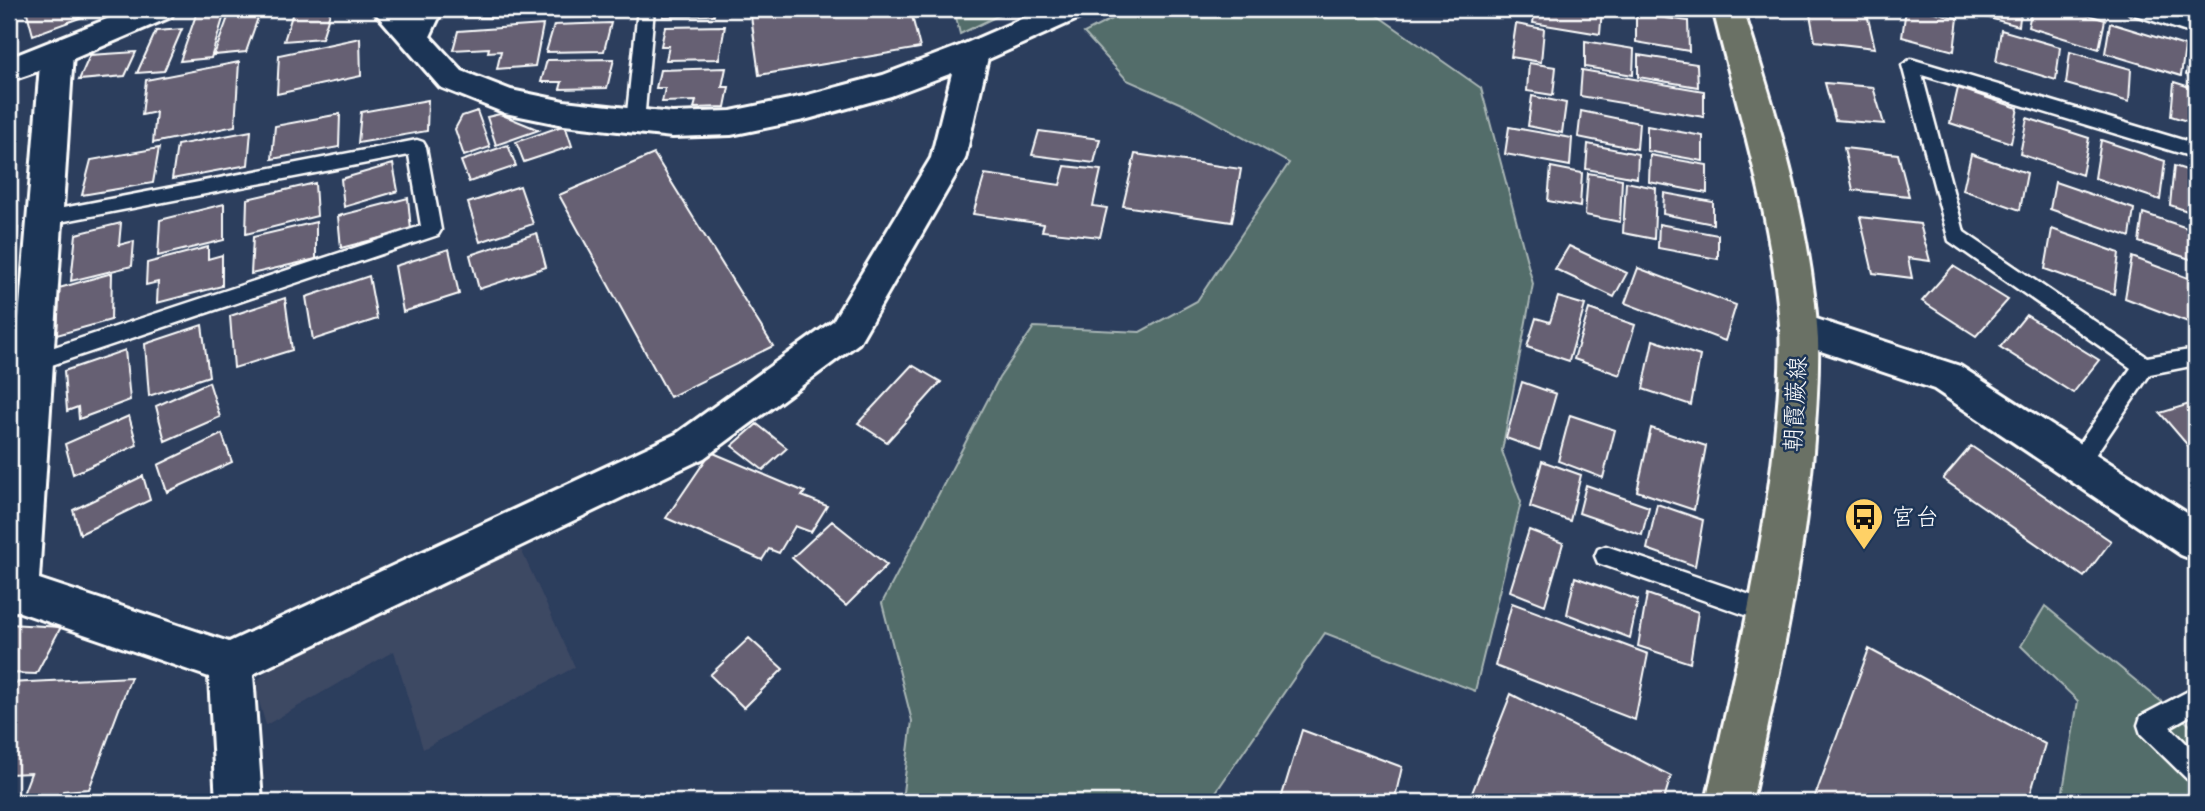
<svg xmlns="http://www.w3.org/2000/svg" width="2205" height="811" font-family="Delius,'Klee One',sans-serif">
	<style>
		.built { fill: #3d4864 }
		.green { fill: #536d6b; stroke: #a9b6b5; stroke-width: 2 }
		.building { fill: #666173; stroke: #fff; stroke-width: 2 }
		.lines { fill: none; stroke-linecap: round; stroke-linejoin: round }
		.lane-casing { stroke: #fff; stroke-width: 5 }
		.street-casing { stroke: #fff; stroke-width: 6 }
		.secondary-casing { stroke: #fff; stroke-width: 6 }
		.primary-casing { stroke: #fff; stroke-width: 6 }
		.lane { fill: #1d3557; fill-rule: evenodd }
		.street { fill: #1d3557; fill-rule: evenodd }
		.secondary { fill: #1d3557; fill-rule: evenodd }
		.primary { fill: #6a7165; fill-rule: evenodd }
		.labels { text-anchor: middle; stroke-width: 5; stroke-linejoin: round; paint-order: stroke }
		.street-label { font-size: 24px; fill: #fff; stroke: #1d3557 }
		.poi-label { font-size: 24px; fill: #fff; stroke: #1d3557; text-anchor: start }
	</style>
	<rect width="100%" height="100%" fill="#2c3e5d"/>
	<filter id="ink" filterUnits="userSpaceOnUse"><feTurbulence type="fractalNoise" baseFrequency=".0143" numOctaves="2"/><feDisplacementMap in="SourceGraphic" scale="14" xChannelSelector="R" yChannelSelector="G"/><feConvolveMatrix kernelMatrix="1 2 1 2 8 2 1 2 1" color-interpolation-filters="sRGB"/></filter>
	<g filter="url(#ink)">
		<path class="built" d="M 518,543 L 575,667 L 423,749 L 394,651 L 266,725 L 254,685 L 274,662 Z"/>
		<path class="green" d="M 954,9 L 1012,9 L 960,34 Z
			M 1131,9 L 1368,9 L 1481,88 L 1533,284 L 1502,451 L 1521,502 L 1475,691 L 1325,633 L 1209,802 L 904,802 L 902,800 L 912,721 L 882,603 L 999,378 L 1034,327 L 1140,332 L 1197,301 L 1289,163 L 1186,106 L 1127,80 L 1084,33 Z
			M 2045,606 L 2196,730 L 2196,802 L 2061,802 L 2078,701 L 2021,646 Z"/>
		<path class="building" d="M 26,9 L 77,9 L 80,18 L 33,35 Z
			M 261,9 L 246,52 L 214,55 L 230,12 Z
			M 294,9 L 331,9 L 322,38 L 284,41 Z
			M 470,9 L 529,9 L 526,18 L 466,17 Z
			M 551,9 L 625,9 L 623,16 L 549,18 Z
			M 664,9 L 715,9 L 714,15 L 663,17 Z
			M 750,9 L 899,9 L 900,13 L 911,12 L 920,48 L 759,75 Z
			M 1535,9 L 1602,9 L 1600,34 L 1533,23 Z
			M 1809,9 L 1867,14 L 1875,48 L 1815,41 Z
			M 1906,9 L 1922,9 L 1958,18 L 1954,51 L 1902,37 Z
			M 1955,9 L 2021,9 L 2019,26 Z
			M 2032,9 L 2068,9 L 2105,20 L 2099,49 L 2028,27 Z
			M 225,12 L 211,58 L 180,61 L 196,15 Z
			M 1636,14 L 1688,21 L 1689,51 L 1636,42 Z
			M 611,23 L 604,51 L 546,52 L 554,25 Z
			M 2110,23 L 2185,46 L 2181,76 L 2105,53 Z
			M 1516,24 L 1544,29 L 1541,62 L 1511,57 Z
			M 543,25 L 535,66 L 497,69 L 501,51 L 488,52 L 489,48 L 453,50 L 458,31 Z
			M 725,26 L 719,59 L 666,60 L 669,46 L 661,46 L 665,27 Z
			M 182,29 L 164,71 L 137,73 L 156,31 Z
			M 2001,30 L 2060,47 L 2056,80 L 1996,62 Z
			M 360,38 L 361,76 L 277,94 L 279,55 Z
			M 1585,41 L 1634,49 L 1633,75 L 1585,67 Z
			M 2192,46 L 2196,47 L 2196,79 L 2186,75 Z
			M 136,52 L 125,76 L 79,80 L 90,55 Z
			M 2070,52 L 2131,69 L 2129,102 L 2066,84 Z
			M 1638,55 L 1697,64 L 1698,87 L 1638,77 Z
			M 614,59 L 607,88 L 560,89 L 562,82 L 541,82 L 547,60 Z
			M 239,62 L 235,126 L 153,143 L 156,112 L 142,115 L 146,80 Z
			M 1529,63 L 1556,67 L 1553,95 L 1527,91 Z
			M 726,68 L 722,87 L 729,87 L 725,107 L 694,108 L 696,101 L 662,102 L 665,88 L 656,88 L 660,70 Z
			M 1582,70 L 1704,91 L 1704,117 L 1580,96 Z
			M 2174,82 L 2196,89 L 2196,124 L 2171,116 Z
			M 1825,83 L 1873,87 L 1884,124 L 1835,120 Z
			M 1958,88 L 2018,108 L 2011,143 L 1950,123 Z
			M 1532,96 L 1566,103 L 1562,133 L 1528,126 Z
			M 428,100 L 427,131 L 358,143 L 361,112 Z
			M 477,111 L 490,147 L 464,156 L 455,129 L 462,116 Z
			M 1581,111 L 1639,123 L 1637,149 L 1578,137 Z
			M 340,114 L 339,147 L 272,159 L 275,126 Z
			M 500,114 L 539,130 L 496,145 L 487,117 Z
			M 2027,118 L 2089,138 L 2082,175 L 2020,154 Z
			M 565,125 L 572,146 L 524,162 L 516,142 Z
			M 1647,126 L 1703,136 L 1703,161 L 1647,151 Z
			M 1509,127 L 1572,138 L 1570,166 L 1505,154 Z
			M 251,131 L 248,165 L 172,179 L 177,145 Z
			M 1039,131 L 1100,139 L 1094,163 L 1032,155 Z
			M 2101,140 L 2165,161 L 2160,200 L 2095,178 Z
			M 1588,144 L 1638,154 L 1637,178 L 1586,169 Z
			M 508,145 L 516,166 L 469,182 L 461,161 Z
			M 159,148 L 153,183 L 82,195 L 91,160 Z
			M 1844,148 L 1898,154 L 1909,196 L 1853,190 Z
			M 654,154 L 773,346 L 670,397 L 559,195 Z
			M 1135,154 L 1241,169 L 1232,222 L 1123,206 Z
			M 1971,154 L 2027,173 L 2020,210 L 1963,190 Z
			M 1650,155 L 1707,165 L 1707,193 L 1649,182 Z
			M 393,164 L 398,191 L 344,207 L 341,179 Z
			M 1065,166 L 1101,170 L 1093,206 L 1107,208 L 1100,237 L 1042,231 L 1044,224 L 973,214 L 985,174 L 1060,185 Z
			M 2174,166 L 2196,173 L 2196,214 L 2170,205 Z
			M 1551,167 L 1582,173 L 1580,207 L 1548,201 Z
			M 1588,173 L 1622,179 L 1620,222 L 1585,215 Z
			M 1626,182 L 1656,188 L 1654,239 L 1623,233 Z
			M 2055,182 L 2134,209 L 2130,237 L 2050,209 Z
			M 315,183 L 317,216 L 246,234 L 247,199 Z
			M 520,186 L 533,224 L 480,242 L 468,203 Z
			M 1664,193 L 1713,202 L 1713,224 L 1663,214 Z
			M 408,198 L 411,230 L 341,248 L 338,216 Z
			M 224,204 L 224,240 L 158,256 L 160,220 Z
			M 2143,213 L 2196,231 L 2196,261 L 2139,242 Z
			M 1860,217 L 1920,224 L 1930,261 L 1908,258 L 1912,278 L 1873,273 Z
			M 316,222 L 316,259 L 251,274 L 253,237 Z
			M 121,223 L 119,245 L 134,241 L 132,266 L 71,281 L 76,234 Z
			M 1659,224 L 1718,235 L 1718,259 L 1658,248 Z
			M 18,228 L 10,305 L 9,305 L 9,230 Z
			M 2052,229 L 2119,253 L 2114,294 L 2045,269 Z
			M 537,233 L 546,267 L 479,289 L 470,255 Z
			M 1569,246 L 1627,273 L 1614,297 L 1555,269 Z
			M 208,247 L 208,259 L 222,255 L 222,286 L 157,303 L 158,282 L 146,285 L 147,263 Z
			M 449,249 L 459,294 L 403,312 L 395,266 Z
			M 2132,257 L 2196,281 L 2196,325 L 2125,298 Z
			M 1953,266 L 2008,300 L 1976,336 L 1922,301 Z
			M 1638,268 L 1736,305 L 1725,341 L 1625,303 Z
			M 112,273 L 111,320 L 57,335 L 59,288 Z
			M 369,276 L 377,319 L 313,340 L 306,297 Z
			M 1558,297 L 1585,305 L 1569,361 L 1527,347 L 1536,318 L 1550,322 Z
			M 285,298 L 292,350 L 234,368 L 230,316 Z
			M 1589,309 L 1635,325 L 1620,375 L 1574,359 Z
			M 2026,315 L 2099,360 L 2073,393 L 2000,347 Z
			M 202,325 L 209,376 L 149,396 L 145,344 Z
			M 1653,340 L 1700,356 L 1691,405 L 1643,389 Z
			M 125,350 L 130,400 L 79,419 L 78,407 L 67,411 L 64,371 Z
			M 912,365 L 941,382 L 887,442 L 858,423 Z
			M 209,382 L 220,417 L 165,441 L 156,406 Z
			M 1522,382 L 1556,394 L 1540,450 L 1506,438 Z
			M 2196,402 L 2196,455 L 2160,413 Z
			M 1570,415 L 1615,430 L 1603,478 L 1558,461 Z
			M 129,416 L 137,445 L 73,474 L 65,444 Z
			M 757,424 L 787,448 L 763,470 L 732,446 Z
			M 1651,428 L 1706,446 L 1694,510 L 1637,491 Z
			M 222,434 L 232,462 L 167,492 L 158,465 Z
			M 1971,446 L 2111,541 L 2084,577 L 1943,479 Z
			M 711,452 L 805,492 L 802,496 L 827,506 L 811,532 L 795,526 L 779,553 L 769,549 L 762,560 L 666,518 Z
			M 1542,461 L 1581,475 L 1570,521 L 1530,507 Z
			M 143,476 L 150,500 L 80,534 L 73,510 Z
			M 1586,485 L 1649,507 L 1642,535 L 1579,513 Z
			M 1657,504 L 1703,520 L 1695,566 L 1647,549 Z
			M 832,521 L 887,565 L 846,606 L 792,558 Z
			M 1529,530 L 1563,543 L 1545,605 L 1510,591 Z
			M 1575,577 L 1638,600 L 1630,638 L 1567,614 Z
			M 1647,594 L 1698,612 L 1690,663 L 1638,646 Z
			M 1512,603 L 1648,654 L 1635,720 L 1495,666 Z
			M 9,624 L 61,627 L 36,674 L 9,673 Z
			M 749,638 L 783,669 L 744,708 L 710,675 Z
			M 1869,649 L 2045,744 L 2028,802 L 1813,802 Z
			M 131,677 L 89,789 L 63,791 L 59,802 L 20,802 L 31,773 L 9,774 L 9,683 Z
			M 1511,694 L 1671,776 L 1663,802 L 1477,802 L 1470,798 Z
			M 1302,730 L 1402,767 L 1394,802 L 1280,802 Z"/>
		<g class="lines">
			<defs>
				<path id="lane" d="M 638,9 L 654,9 L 644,122 L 641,127 L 629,127 L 626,122 Z
					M 2127,9 L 2153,9 L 2196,23 L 2196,35 L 2129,13 Z
					M 1911,59 L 2196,144 L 2196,158 L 1922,75 L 1964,232 L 2147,357 L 2196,349 L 2196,365 L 2150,374 L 2085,470 L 2077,473 L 2069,470 L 2066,463 L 2131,368 L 1949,241 L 1902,65 Z
					M 417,140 L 423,142 L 426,147 L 441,230 L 438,235 L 34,371 L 27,368 L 24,362 L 27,356 L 421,226 L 409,155 L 44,225 L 37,223 L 34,218 L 37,213 Z
					M 1606,546 L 1768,601 L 1776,604 L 1780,612 L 1776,620 L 1768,623 L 1598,563 L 1595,556 L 1598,549 Z
					M 2196,687 L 2196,712 L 2170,727 L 2196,753 L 2196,782 L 2187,779 L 2141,734 L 2138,725 L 2141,716 Z"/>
				<path id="street" d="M 413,9 L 443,9 L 426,45 L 415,48 L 404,45 L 399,37 Z
					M 57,42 L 68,45 L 73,53 L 39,579 L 229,642 L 676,434 L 833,321 L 931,158 L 957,53 L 962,45 L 973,42 L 984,45 L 989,53 L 965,159 L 859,343 L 704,458 L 253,674 L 262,802 L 216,802 L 209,677 L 17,611 L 9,612 L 9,439 L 41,53 L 46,45 Z
					M 1798,313 L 1960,366 L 2196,519 L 2196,561 L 2181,555 L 1934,389 L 1785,339 L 1779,328 L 1785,317 Z"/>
				<path id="secondary" d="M 132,9 L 175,9 L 171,17 L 68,61 L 9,81 L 9,58 Z
					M 372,9 L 405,9 L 462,71 L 511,90 L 564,101 L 672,113 L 731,111 L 804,96 L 883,75 L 962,45 L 1044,9 L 1086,9 L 1082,17 L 984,61 L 891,96 L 804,120 L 731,135 L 672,137 L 564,125 L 505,113 L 440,87 Z"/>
				<path id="primary" d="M 1713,9 L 1743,9 C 1777,116 1812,227 1818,340 C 1819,377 1816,415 1813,452 C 1803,570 1776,686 1752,802 L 1706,802 C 1732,684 1761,567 1774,447 C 1778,407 1782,366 1780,325 C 1772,216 1739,114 1713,9 Z"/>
			</defs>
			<use href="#lane" class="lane-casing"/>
			<use href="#street" class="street-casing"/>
			<use href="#secondary" class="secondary-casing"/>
			<use href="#primary" class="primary-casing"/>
			<use href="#lane" class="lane"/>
			<use href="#street" class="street"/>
			<use href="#secondary" class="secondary"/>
			<use href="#primary" class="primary"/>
		</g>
	</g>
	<defs>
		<symbol id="bus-pin" viewBox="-11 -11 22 30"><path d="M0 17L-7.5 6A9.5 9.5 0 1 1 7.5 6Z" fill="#ffd166" stroke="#1d3557"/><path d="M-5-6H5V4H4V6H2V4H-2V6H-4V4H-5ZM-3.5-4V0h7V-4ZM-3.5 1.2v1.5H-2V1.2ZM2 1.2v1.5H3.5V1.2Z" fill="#111"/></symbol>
	</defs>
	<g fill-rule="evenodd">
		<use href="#bus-pin" x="1842" y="495" width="44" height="60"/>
	</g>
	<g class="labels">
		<g class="street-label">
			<text transform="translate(1795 404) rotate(-87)" y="8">朝霞蕨線</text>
		</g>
		<g class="poi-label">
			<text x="1891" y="525">宮台</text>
		</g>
	</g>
	<rect width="2205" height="811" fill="none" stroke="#1d3557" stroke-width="35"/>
	<rect x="18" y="18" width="2170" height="776" fill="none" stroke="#fff" stroke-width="2.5" filter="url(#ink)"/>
</svg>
